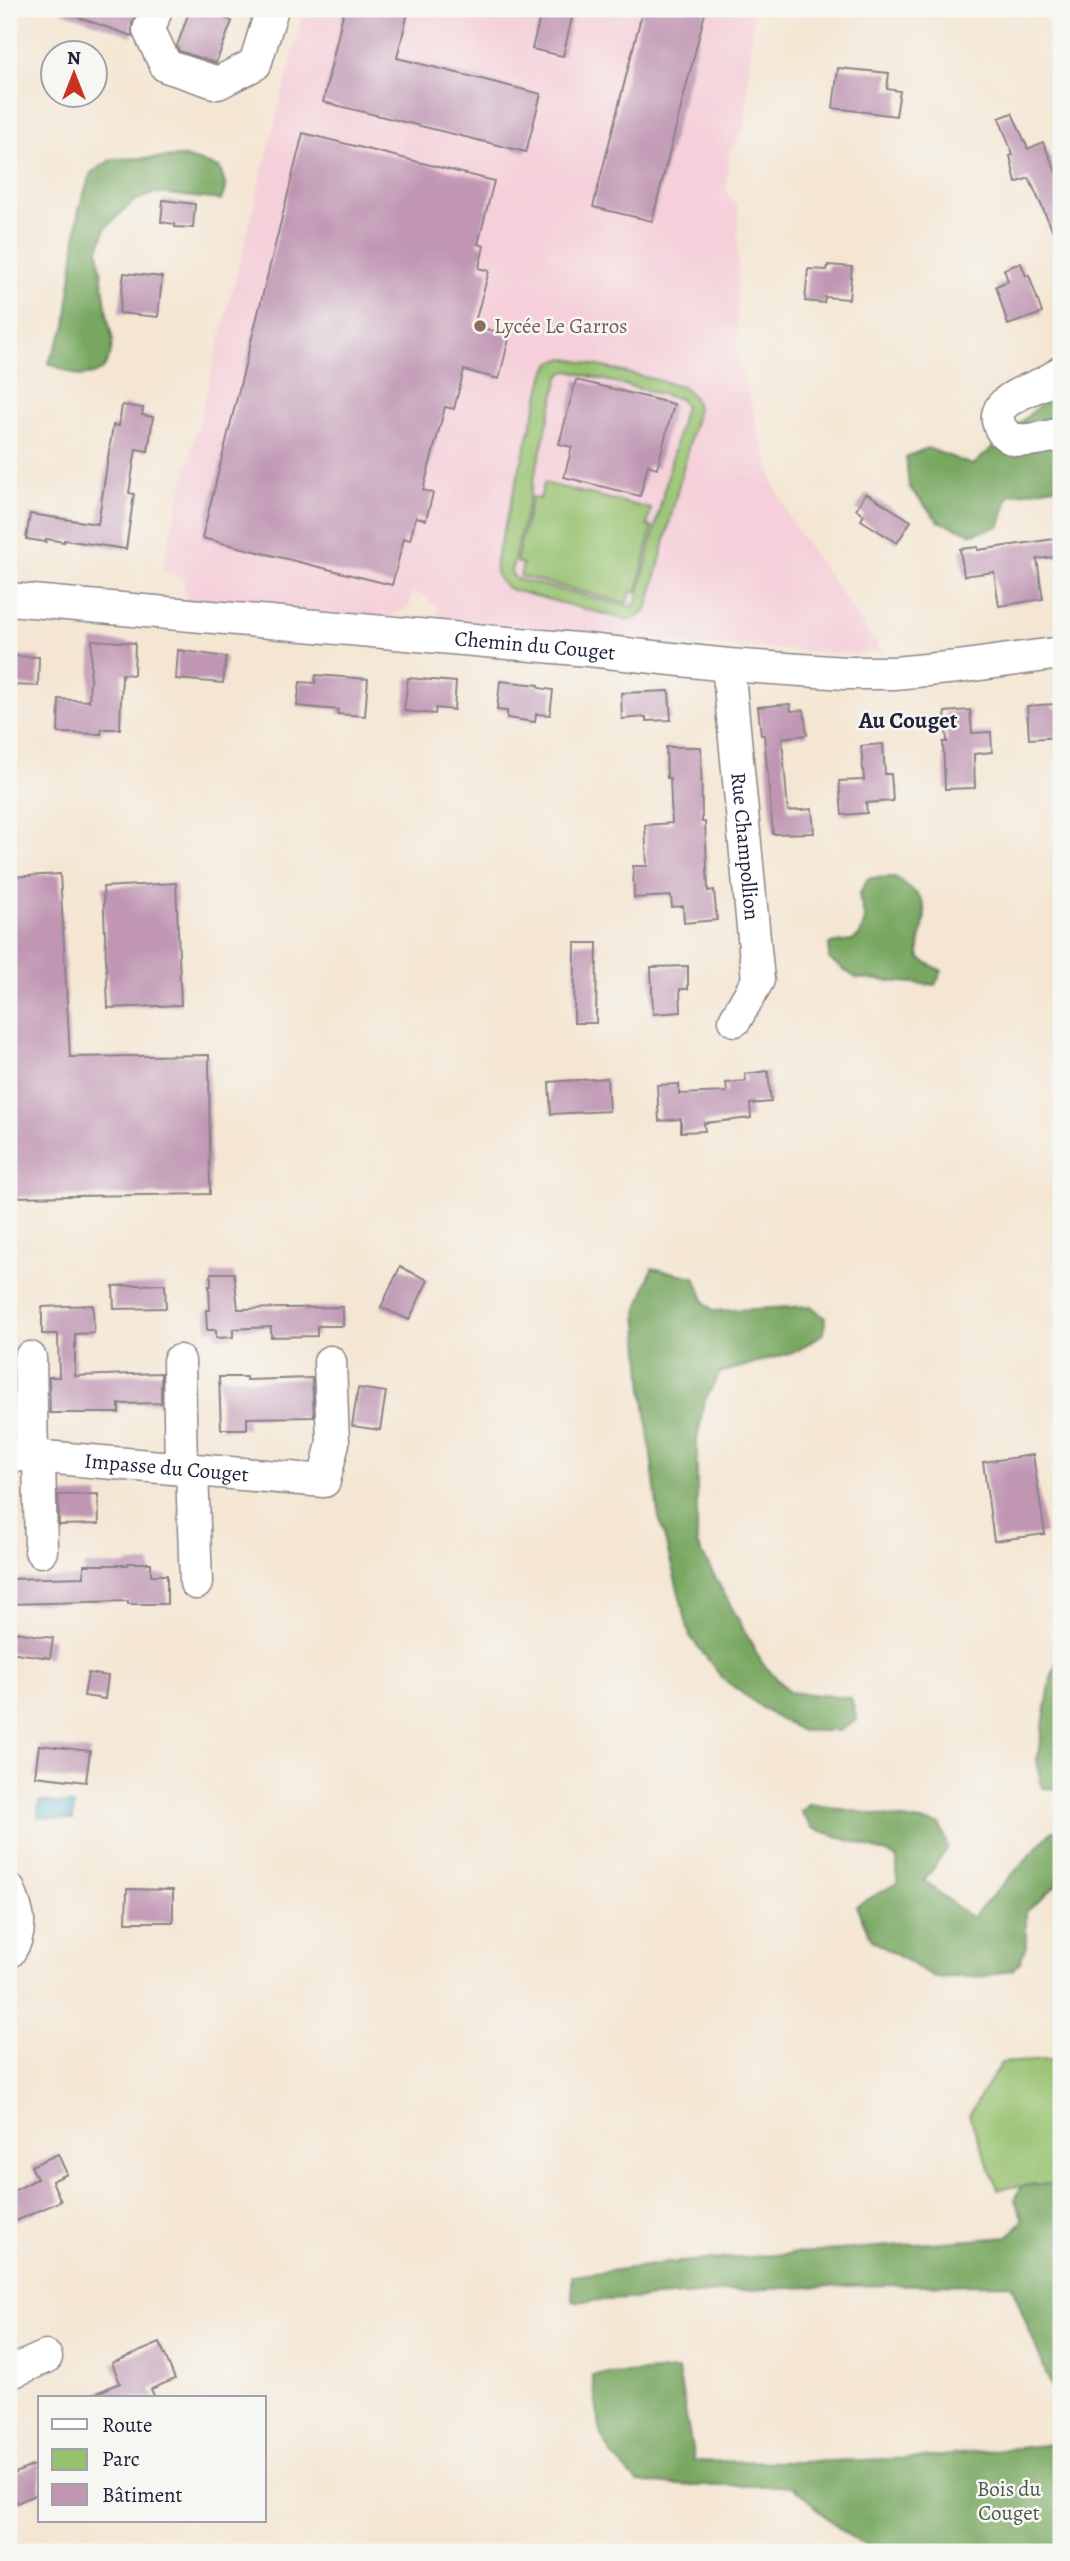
<svg xmlns="http://www.w3.org/2000/svg" width="1070" height="2561" font-family="Alegreya,serif">
	<style>
		.built { fill: #f5cfd9 }
		.green { fill: #96c16e; stroke: #5c7254; stroke-width: 2; fill-rule: evenodd }
		.forest { fill: #78a761; stroke: #4d644e; stroke-width: 2 }
		.water { fill: #4fb0ce; stroke: #386984; stroke-width: 2 }
		.building { fill: #c096b3 }
		.lines { fill: none; stroke-linecap: round; stroke-linejoin: round }
		.minor-casing { stroke: #8b8487; stroke-width: 35 }
		.minor { stroke: #fff; stroke-width: 32 }
		.education-dot { fill: #8d6e63; stroke: #f6f6f2; stroke-width: 2.5 }
		.labels { text-anchor: middle; stroke-width: 5; stroke-linejoin: round; paint-order: stroke }
		.education-label { font-size: 21px; fill: #785e54; stroke: #f6f6f2; text-anchor: start }
		.street-label { font-size: 21px; fill: #22223b; stroke: #f6f6f2 }
		.park-label { font-size: 21px; fill: #4b5a4d; stroke: #f6f6f2 }
		.neighbourhood-label { font-size: 23px; font-weight: bold; fill: #22223b; stroke: #f6f6f2 }
	</style>
	<rect width="100%" height="100%" fill="#f6f6f2"/>
	<filter id="ink" filterUnits="userSpaceOnUse"><feTurbulence type="fractalNoise" baseFrequency=".0143" numOctaves="2"/><feDisplacementMap in="SourceGraphic" scale="14" xChannelSelector="R" yChannelSelector="G"/><feConvolveMatrix kernelMatrix="1 2 1 2 8 2 1 2 1" color-interpolation-filters="sRGB"/></filter>
	<filter id="wash" filterUnits="userSpaceOnUse"><feTurbulence type="fractalNoise" baseFrequency=".00686" numOctaves="4" result="noise"/><feDisplacementMap in="SourceGraphic" scale="28" xChannelSelector="R" yChannelSelector="G"/><feGaussianBlur stdDeviation="1.57" result="paint"/><feColorMatrix in="noise" values="0 0 0 0 0 0 0 0 0 0 0 0 0 0 0 0 0 1.4 0 .05"/><feComposite in="paint" operator="in"/></filter>
	<g filter="url(#wash)">
		<rect width="100%" height="100%" fill="#f4e6d3"/>
		<path class="built" d="M 304,9 L 754,9 L 745,129 L 729,152 L 726,191 L 738,206 L 737,356 L 775,486 L 793,525 L 882,652 L 851,654 L 701,645 L 491,623 L 482,627 L 436,623 L 437,608 L 426,596 L 412,593 L 409,606 L 389,618 L 186,601 L 183,584 L 185,578 L 161,571 Z"/>
		<path class="green" d="M 565,358 L 682,386 C 693,394 697,400 697,413 L 649,604 C 644,615 638,618 627,620 L 512,590 C 498,583 494,574 496,559 L 545,373 L 552,362 ZM 569,371 L 680,399 L 685,405 L 637,601 L 632,607 L 516,579 L 511,572 L 559,377 L 564,372 Z
			M 544,483 L 651,509 L 647,526 L 652,527 L 637,592 L 631,591 L 627,603 L 520,576 L 523,564 L 516,562 L 532,497 L 540,499 Z
			M 1061,2059 L 1061,2184 L 1037,2184 L 998,2189 L 969,2115 L 1001,2063 Z"/>
		<path class="forest" d="M 185,157 L 220,168 L 226,188 L 221,200 L 155,193 L 134,201 L 106,227 L 98,250 L 108,320 L 113,340 L 110,356 L 104,368 L 94,374 L 79,376 L 48,363 L 66,326 L 79,209 L 91,173 L 112,159 Z
			M 1061,388 L 1061,486 L 1009,495 L 1000,526 L 972,534 L 938,521 L 909,487 L 906,457 L 927,448 L 973,465 C 1003,439 1030,412 1061,388 Z
			M 895,877 C 902,883 916,891 921,899 C 932,919 915,937 920,959 L 942,971 L 935,985 L 856,978 L 829,959 L 829,944 L 852,941 L 860,935 L 865,920 L 859,895 L 868,878 Z
			M 652,1268 L 695,1277 L 705,1303 L 714,1311 L 811,1306 L 825,1318 L 824,1333 L 797,1351 L 720,1373 L 704,1402 L 697,1440 L 697,1544 L 762,1663 L 789,1692 L 851,1698 L 857,1720 L 839,1731 L 802,1731 L 772,1715 L 723,1679 L 690,1636 L 658,1513 L 643,1389 L 637,1312 Z
			M 1061,1648 L 1061,1789 L 1042,1788 L 1037,1760 L 1051,1678 Z
			M 810,1804 L 940,1825 L 948,1848 L 924,1881 L 972,1918 L 1052,1831 L 1061,1830 L 1061,1870 L 1058,1884 L 1026,1912 L 1026,1946 L 1020,1962 L 1012,1970 L 987,1976 L 935,1978 L 872,1940 L 856,1906 L 897,1883 L 897,1859 L 887,1853 L 812,1828 L 801,1812 Z
			M 1037,2184 L 1061,2184 L 1061,2411 L 1011,2284 C 918,2284 825,2285 732,2291 C 679,2295 626,2301 572,2301 L 572,2276 L 667,2263 L 1008,2237 L 1023,2220 L 1015,2200 L 1021,2187 Z
			M 678,2370 L 694,2461 L 799,2462 L 922,2458 L 1061,2443 L 1061,2552 L 878,2552 L 844,2533 L 793,2486 L 695,2486 L 637,2482 L 612,2455 L 601,2435 L 592,2375 Z"/>
		<path class="water" d="M 39,1801 L 74,1805 L 73,1820 L 38,1817 Z"/>
		<g id="blocks">
			<path class="building" d="M 64,9 L 137,9 L 132,24 L 132,36 L 63,12 Z
				M 190,9 L 229,9 L 226,19 L 232,21 L 216,63 L 179,51 L 177,46 Z
				M 344,9 L 409,9 L 397,58 L 541,94 L 526,152 L 323,102 Z
				M 542,9 L 574,9 L 563,56 L 532,49 Z
				M 643,9 L 706,9 L 652,221 L 593,207 Z
				M 838,68 L 889,73 L 887,89 L 900,91 L 896,116 L 833,108 Z
				M 1012,113 L 1028,149 L 1043,142 L 1061,183 L 1061,191 L 1059,193 L 1061,249 L 1029,178 L 1016,183 L 1010,156 L 1013,155 L 999,118 Z
				M 303,133 L 494,181 L 478,244 L 484,246 L 479,268 L 489,271 L 474,326 L 510,335 L 499,379 L 464,370 L 454,409 L 445,407 L 423,490 L 433,493 L 426,520 L 416,517 L 410,540 L 404,538 L 392,585 L 202,538 Z
				M 163,200 L 195,204 L 193,228 L 175,227 L 175,224 L 161,222 Z
				M 1021,263 L 1026,276 L 1029,275 L 1042,313 L 1008,325 L 996,286 L 1008,281 L 1004,269 Z
				M 828,265 L 852,267 L 849,299 L 825,297 L 824,303 L 805,301 L 808,269 L 827,270 Z
				M 124,273 L 162,277 L 158,317 L 119,313 Z
				M 576,380 L 674,404 L 657,468 L 648,465 L 640,496 L 564,477 L 572,447 L 559,444 Z
				M 122,405 L 143,408 L 142,415 L 153,417 L 148,451 L 136,449 L 129,493 L 134,494 L 126,549 L 64,540 L 64,542 L 46,539 L 46,542 L 26,539 L 30,514 L 98,524 L 113,425 L 119,426 Z
				M 866,493 L 911,521 L 897,543 L 861,520 L 864,515 L 856,509 Z
				M 1061,538 L 1061,556 L 1037,559 L 1043,599 L 999,606 L 994,572 L 964,576 L 960,549 L 978,547 L 978,550 Z
				M 92,640 L 135,643 L 134,675 L 122,674 L 120,729 L 102,729 L 101,734 L 58,733 L 59,699 L 89,701 Z
				M 178,650 L 226,657 L 223,683 L 176,679 Z
				M 9,656 L 39,657 L 38,686 L 9,685 Z
				M 316,675 L 368,679 L 365,716 L 337,714 L 338,710 L 297,706 L 300,682 L 315,683 Z
				M 408,678 L 456,682 L 454,710 L 436,708 L 435,714 L 404,711 Z
				M 500,681 L 539,685 L 539,688 L 553,690 L 550,715 L 536,714 L 535,722 L 507,718 L 507,711 L 497,710 Z
				M 669,691 L 671,720 L 646,721 L 646,717 L 622,719 L 621,693 Z
				M 790,704 L 791,711 L 804,710 L 807,735 L 782,738 L 788,811 L 812,809 L 814,833 L 773,834 L 764,735 L 761,735 L 758,707 Z
				M 1054,704 L 1054,708 L 1061,707 L 1061,737 L 1029,739 L 1027,706 Z
				M 970,710 L 972,733 L 991,732 L 992,752 L 974,754 L 975,788 L 945,789 L 943,742 L 947,742 L 945,712 Z
				M 883,744 L 885,774 L 891,774 L 893,801 L 866,803 L 867,813 L 842,815 L 839,781 L 864,780 L 861,746 Z
				M 666,747 L 701,747 L 702,822 L 705,822 L 708,891 L 714,890 L 717,920 L 684,923 L 683,906 L 672,907 L 671,896 L 634,898 L 633,866 L 647,866 L 645,825 L 672,823 L 670,778 L 667,778 Z
				M 60,874 L 70,1057 L 209,1055 L 210,1194 L 9,1197 L 9,877 Z
				M 176,883 L 181,1005 L 108,1008 L 103,887 Z
				M 575,943 L 597,943 L 596,1023 L 574,1023 Z
				M 688,966 L 688,989 L 680,989 L 681,1012 L 653,1014 L 651,967 Z
				M 768,1071 L 771,1102 L 750,1104 L 751,1118 L 704,1123 L 705,1131 L 681,1132 L 681,1119 L 659,1121 L 657,1085 L 679,1084 L 679,1094 L 727,1092 L 726,1083 L 746,1081 L 745,1074 Z
				M 607,1078 L 609,1111 L 551,1114 L 549,1082 Z
				M 400,1267 L 428,1280 L 409,1320 L 381,1307 Z
				M 211,1273 L 234,1273 L 238,1309 L 343,1307 L 343,1326 L 317,1326 L 317,1336 L 271,1337 L 271,1327 L 233,1329 L 233,1337 L 216,1338 L 216,1330 L 207,1330 L 206,1310 L 210,1310 L 209,1286 L 211,1286 Z
				M 165,1284 L 166,1308 L 114,1309 L 113,1286 Z
				M 93,1305 L 94,1333 L 75,1334 L 75,1376 L 161,1373 L 161,1403 L 119,1404 L 119,1413 L 50,1413 L 49,1377 L 59,1377 L 58,1334 L 42,1334 L 42,1307 Z
				M 219,1377 L 246,1377 L 246,1380 L 312,1378 L 314,1417 L 247,1418 L 247,1429 L 221,1429 Z
				M 358,1388 L 386,1392 L 380,1430 L 352,1426 Z
				M 1033,1455 L 1045,1534 L 994,1541 L 983,1462 Z
				M 98,1494 L 99,1524 L 59,1525 L 58,1495 Z
				M 128,1563 L 151,1563 L 151,1575 L 167,1575 L 167,1604 L 128,1604 L 128,1601 L 9,1604 L 9,1579 L 84,1577 L 84,1565 L 128,1565 Z
				M 9,1631 L 53,1638 L 50,1658 L 9,1652 Z
				M 88,1673 L 108,1676 L 105,1699 L 84,1696 Z
				M 39,1745 L 90,1751 L 86,1782 L 35,1776 Z
				M 127,1889 L 173,1890 L 173,1922 L 126,1922 Z
				M 58,2154 L 67,2174 L 52,2181 L 61,2201 L 14,2222 L 9,2210 L 9,2193 L 37,2179 L 31,2166 Z
				M 160,2343 L 175,2379 L 151,2389 L 155,2398 L 85,2398 L 120,2383 L 112,2363 Z
				M 40,2462 L 40,2493 L 17,2503 L 9,2485 L 9,2476 Z"/>
		</g>
	</g>
	<g filter="url(#ink)">
		<use href="#blocks" fill-opacity="0" stroke="#8b8487" stroke-width="2"/>
		<g class="lines">
			<defs>
				<g id="minor">
					<path d="M 156,9 L 149,30 L 166,66 L 218,83 L 255,64 L 272,9"/>
					<path d="M 1061,372 C 1045,387 1020,389 1004,404 C 999,409 996,417 999,424 C 1007,450 1041,438 1061,434"/>
					<path id="s1" d="M 9,599 L 588,650 L 728,665 L 845,673 L 894,673 L 958,667 L 1061,653"/>
					<path id="s2" d="M 728,665 L 758,980 L 735,1020"/>
					<path d="M 30,1358 L 32,1455"/>
					<path d="M 179,1361 L 181,1469"/>
					<path id="s3" d="M 9,1454 L 324,1481 L 333,1443 L 330,1362"/>
					<path d="M 39,1456 L 41,1551"/>
					<path d="M 192,1470 L 196,1583"/>
					<path d="M 9,1890 C 18,1912 24,1930 9,1952"/>
					<path d="M 9,2373 L 46,2357"/>
				</g>
			</defs>
			<use href="#minor" class="minor-casing"/>
			<use href="#minor" class="minor"/>
		</g>
	</g>
	<circle class="education-dot" cx="480" cy="326" r="7"/>
	<g class="labels">
		<g class="education-label">
			<text x="494" y="333">Lycée Le Garros</text>
		</g>
		<g class="street-label">
			<text dy="7" stroke="none"><textPath href="#s1" startOffset="528">Chemin du Couget</textPath></text>
			<text dy="7" stroke="none"><textPath href="#s2" startOffset="182">Rue Champollion</textPath></text>
			<text dy="7" stroke="none"><textPath href="#s3" startOffset="158">Impasse du Couget</textPath></text>
		</g>
		<g class="park-label">
			<text x="1009" y="2496">Bois du<tspan x="1009" dy="24">Couget</tspan></text>
		</g>
		<g class="neighbourhood-label">
			<text x="908" y="728">Au Couget</text>
		</g>
	</g>
	<rect width="1070" height="2561" fill="none" stroke="#f6f6f2" stroke-width="35"/>
	<rect x="38" y="2396" width="228" height="126" fill="#f6f6f2" stroke="#a1a1a9" stroke-width="2"/>
	<rect x="52" y="2419" width="35" height="10" fill="#ffffff" stroke="#a1a1a9" stroke-width="2"/>
	<text x="102" y="2432" font-size="21" fill="#22223b">Route</text>
	<rect x="52" y="2449" width="35" height="21" fill="#96c16e" stroke="#a1a1a9" stroke-width="2"/>
	<text x="102" y="2466" font-size="21" fill="#22223b">Parc</text>
	<rect x="52" y="2484" width="35" height="21" fill="#c096b3" stroke="#a1a1a9" stroke-width="2"/>
	<text x="102" y="2502" font-size="21" fill="#22223b">Bâtiment</text>
	<g transform="translate(74 74)"><circle r="33" fill="#f6f6f2" stroke="#a1a1a9" stroke-width="2"/>
	<path d="M0-5L12 26L0 18L-12 26Z" fill="#c8321e"/>
	<text y="-10" font-size="19" font-weight="bold" text-anchor="middle" fill="#22223b">N</text>
	</g>
</svg>
